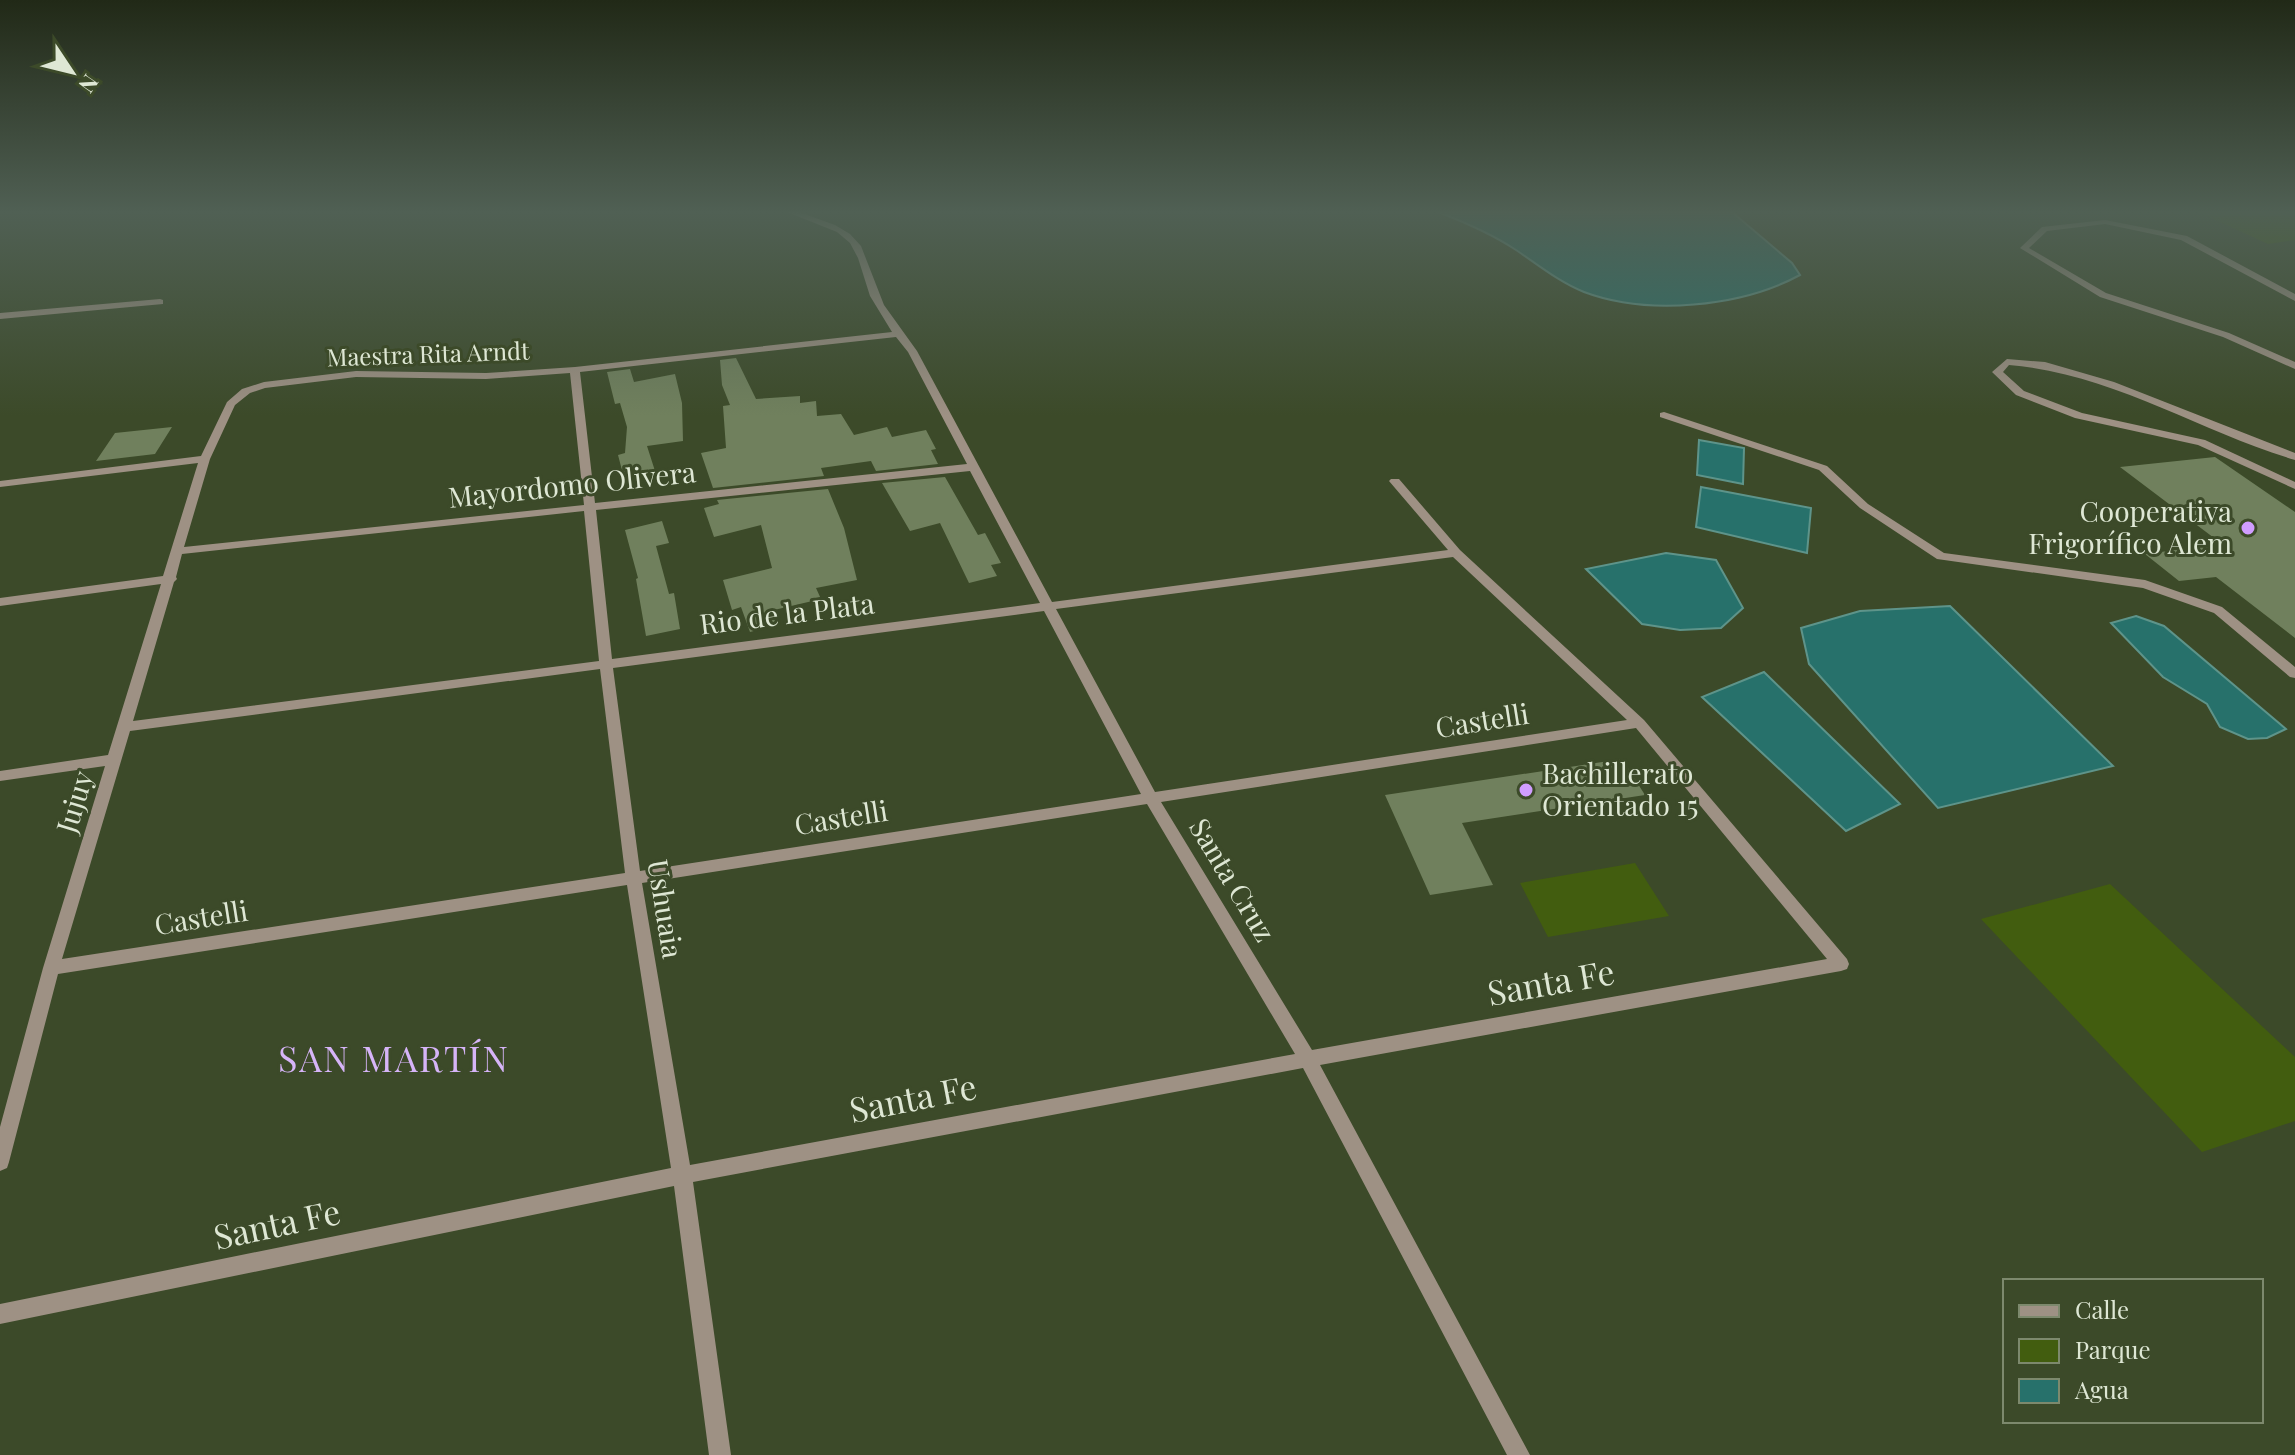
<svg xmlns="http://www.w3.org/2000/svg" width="2295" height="1455" font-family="'Playfair Display',serif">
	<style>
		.green { fill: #425d0f }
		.water { fill: #27716b; stroke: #5e948a; stroke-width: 2 }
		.building { fill: #70805d }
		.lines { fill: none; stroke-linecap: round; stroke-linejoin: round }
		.minor { fill: #9e9184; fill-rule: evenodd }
		.poi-dot { fill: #d09dff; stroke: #3c4a29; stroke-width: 3 }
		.labels { text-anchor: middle; stroke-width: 6; stroke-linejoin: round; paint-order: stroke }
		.far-street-label { font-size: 24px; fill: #dee7d4; stroke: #3c4a29 }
		.street-label { font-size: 28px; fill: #dee7d4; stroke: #3c4a29 }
		.poi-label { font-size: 28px; fill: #dee7d4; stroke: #3c4a29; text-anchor: end }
		.near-street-label { font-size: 34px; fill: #dee7d4; stroke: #3c4a29 }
		.near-neighbourhood-label { font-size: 36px; letter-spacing: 2px; fill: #d6b4f8; stroke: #3c4a29 }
	</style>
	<rect width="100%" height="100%" fill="#3c4a29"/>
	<path class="green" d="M 2198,212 L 2295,212 L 2295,240 L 2268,244 Z
		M 1635,863 L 1669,916 L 1548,937 L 1520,883 Z
		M 2110,884 L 2295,1057 L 2295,1121 L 2202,1152 L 1981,919 Z"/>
	<path class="water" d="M 1438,212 L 1732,212 L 1792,263 L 1800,275 C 1741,307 1648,316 1584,292 C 1559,282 1537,264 1516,250 C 1492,234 1464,222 1438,212 Z
		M 1699,440 L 1744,448 L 1743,484 L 1697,475 Z
		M 1701,487 L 1811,508 L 1807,553 L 1696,527 Z
		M 1666,553 L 1716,560 L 1743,608 L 1721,628 L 1680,630 L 1642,624 L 1586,569 Z
		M 1950,606 L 2113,766 L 1938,808 L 1809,664 L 1801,628 L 1860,611 Z
		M 2136,616 L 2164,626 L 2286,729 L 2267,738 L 2248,739 L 2220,727 L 2207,704 L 2163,677 L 2111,623 Z
		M 1764,672 L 1900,804 L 1846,831 L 1702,697 Z"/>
	<path class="building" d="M 736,358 L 756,399 L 800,396 L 800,403 L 816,401 L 817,416 L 841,414 L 854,435 L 887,427 L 892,437 L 926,430 L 936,449 L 931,450 L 938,464 L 876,471 L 871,461 L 821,468 L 824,476 L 713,488 L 701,453 L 726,448 L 723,406 L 730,405 L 722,385 L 720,360 Z
		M 630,369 L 634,382 L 675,374 L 682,403 L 683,441 L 647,446 L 655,471 L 624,478 L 618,455 L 625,453 L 627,427 L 620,403 L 615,404 L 607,372 Z
		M 172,427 L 155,454 L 96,461 L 115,433 Z
		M 2215,457 L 2295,512 L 2295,638 L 2216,577 L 2179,581 L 2145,554 L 2222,544 L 2120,467 Z
		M 945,477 L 978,535 L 985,533 L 1001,563 L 991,565 L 997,576 L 969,583 L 940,523 L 910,531 L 882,483 Z
		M 828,489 L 844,528 L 857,580 L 816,588 L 821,599 L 774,610 L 779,624 L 750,632 L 741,607 L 732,610 L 723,580 L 772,568 L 761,525 L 714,537 L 704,508 L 719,504 L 717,500 Z
		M 662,521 L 669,543 L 656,546 L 669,594 L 674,593 L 680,629 L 646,636 L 636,579 L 638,578 L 625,530 Z
		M 1622,759 L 1645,795 L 1462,823 L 1493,885 L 1430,895 L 1385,795 Z"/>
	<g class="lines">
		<path class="minor" d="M 787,212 L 799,212 L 835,225 L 850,234 L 861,246 L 884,305 L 917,351 L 1052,602 L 1448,550 L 1389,481 L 1391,479 L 1399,479 L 1460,550 L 1644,720 L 1847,959 L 1849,964 L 1847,969 L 1841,971 L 1320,1065 L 1530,1455 L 1507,1455 L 1303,1068 L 693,1182 L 731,1455 L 709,1455 L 674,1186 L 0,1324 L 0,1304 L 671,1168 L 627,885 L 58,974 L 9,1162 L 7,1168 L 0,1171 L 0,1127 L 43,968 L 105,766 L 0,781 L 0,771 L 108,755 L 161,584 L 0,606 L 0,598 L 163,576 L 198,463 L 0,487 L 0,481 L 201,456 L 227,402 L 242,389 L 264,382 L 356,371 L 486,373 L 575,367 L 892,332 L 870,296 L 858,258 L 850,243 L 837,232 ZM 896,337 L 908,352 L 967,464 L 595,503 L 580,372 ZM 570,373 L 584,505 L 184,547 L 210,459 L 235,405 L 250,393 L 265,388 L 356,377 L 486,379 ZM 970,471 L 1040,603 L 612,659 L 596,510 ZM 584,511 L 599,661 L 133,721 L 174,582 L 177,579 L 176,577 L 182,554 ZM 1453,557 L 1627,720 L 1155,792 L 1056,609 ZM 1044,611 L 1141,794 L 640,871 L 613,668 ZM 600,669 L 625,873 L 62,959 L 130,731 ZM 1636,728 L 1827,959 L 1312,1050 L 1161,802 ZM 1147,804 L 1295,1054 L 690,1165 L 642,883 Z
			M 2105,220 L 2187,236 L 2295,294 L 2295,301 L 2181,240 L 2105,224 L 2047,231 L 2029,248 L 2106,293 L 2229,333 L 2295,362 L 2295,369 L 2223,337 L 2100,297 L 2020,248 L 2042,227 Z
			M 160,299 L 163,300 L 163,304 L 0,319 L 0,313 Z
			M 2007,359 L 2045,362 L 2114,382 L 2295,453 L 2295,460 C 2199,431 2111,373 2009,365 L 2003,372 L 2024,391 L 2082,413 L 2205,440 L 2295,482 L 2295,489 L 2198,445 L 2075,418 L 2016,395 L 1992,372 Z
			M 1664,412 L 1827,466 L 1868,504 L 1944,553 L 2145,580 L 2222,607 L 2295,667 L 2295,678 L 2290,677 L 2214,613 L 2143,588 L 1937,559 L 1860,508 L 1819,470 L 1660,417 L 1660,413 Z"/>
	</g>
	<linearGradient id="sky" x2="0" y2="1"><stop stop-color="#212917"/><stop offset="0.51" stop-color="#506054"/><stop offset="1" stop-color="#506054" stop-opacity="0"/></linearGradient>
	<rect width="2295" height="416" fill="url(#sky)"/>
	<g class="poi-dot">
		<circle cx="2248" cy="528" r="8"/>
		<circle cx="1526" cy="790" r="8"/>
	</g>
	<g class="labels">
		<g class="far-street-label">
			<text transform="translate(428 355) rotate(-2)" y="8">Maestra Rita Arndt</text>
		</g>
		<g class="street-label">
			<text transform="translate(572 485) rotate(-6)" y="10">Mayordomo Olivera</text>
			<text transform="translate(787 614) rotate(-7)" y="10">Rio de la Plata</text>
			<text transform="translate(1482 721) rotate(-9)" y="10">Castelli</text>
			<text transform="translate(75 802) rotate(-73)" y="10">Jujuy</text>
			<text transform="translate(841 818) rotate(-9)" y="10">Castelli</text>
			<text transform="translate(1232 880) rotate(59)" y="10">Santa Cruz</text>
			<text transform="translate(665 909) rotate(81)" y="10">Ushuaia</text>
			<text transform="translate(201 918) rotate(-9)" y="10">Castelli</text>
		</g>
		<g class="poi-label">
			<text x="2232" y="522">Cooperativa<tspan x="2232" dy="32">Frigorífico Alem</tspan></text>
			<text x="1542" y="784" text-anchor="start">Bachillerato<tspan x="1542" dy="32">Orientado 15</tspan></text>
		</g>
		<g class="near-street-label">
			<text transform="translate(1551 983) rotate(-10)" y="12">Santa Fe</text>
			<text transform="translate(913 1099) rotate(-11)" y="12">Santa Fe</text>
			<text transform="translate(277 1225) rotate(-12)" y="12">Santa Fe</text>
		</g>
		<g class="near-neighbourhood-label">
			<text x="394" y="1072">SAN MARTÍN</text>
		</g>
	</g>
	<rect x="2003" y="1279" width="260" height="144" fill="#3c4a29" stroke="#7d896d" stroke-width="2"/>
	<rect x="2019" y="1305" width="40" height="12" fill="#9e9184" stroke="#7d896d" stroke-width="2"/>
	<text x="2075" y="1319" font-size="24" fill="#dee7d4">Calle</text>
	<rect x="2019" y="1339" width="40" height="24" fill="#425d0f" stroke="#7d896d" stroke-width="2"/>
	<text x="2075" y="1359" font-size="24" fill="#dee7d4">Parque</text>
	<rect x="2019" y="1379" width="40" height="24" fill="#27716b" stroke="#7d896d" stroke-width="2"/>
	<text x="2075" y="1399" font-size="24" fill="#dee7d4">Agua</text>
	<g transform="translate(72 72) rotate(125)" stroke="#3c4a29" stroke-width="6" paint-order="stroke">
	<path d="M0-6L14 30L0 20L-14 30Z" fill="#dee7d4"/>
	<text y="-12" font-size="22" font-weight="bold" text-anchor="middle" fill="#dee7d4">N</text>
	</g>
</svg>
